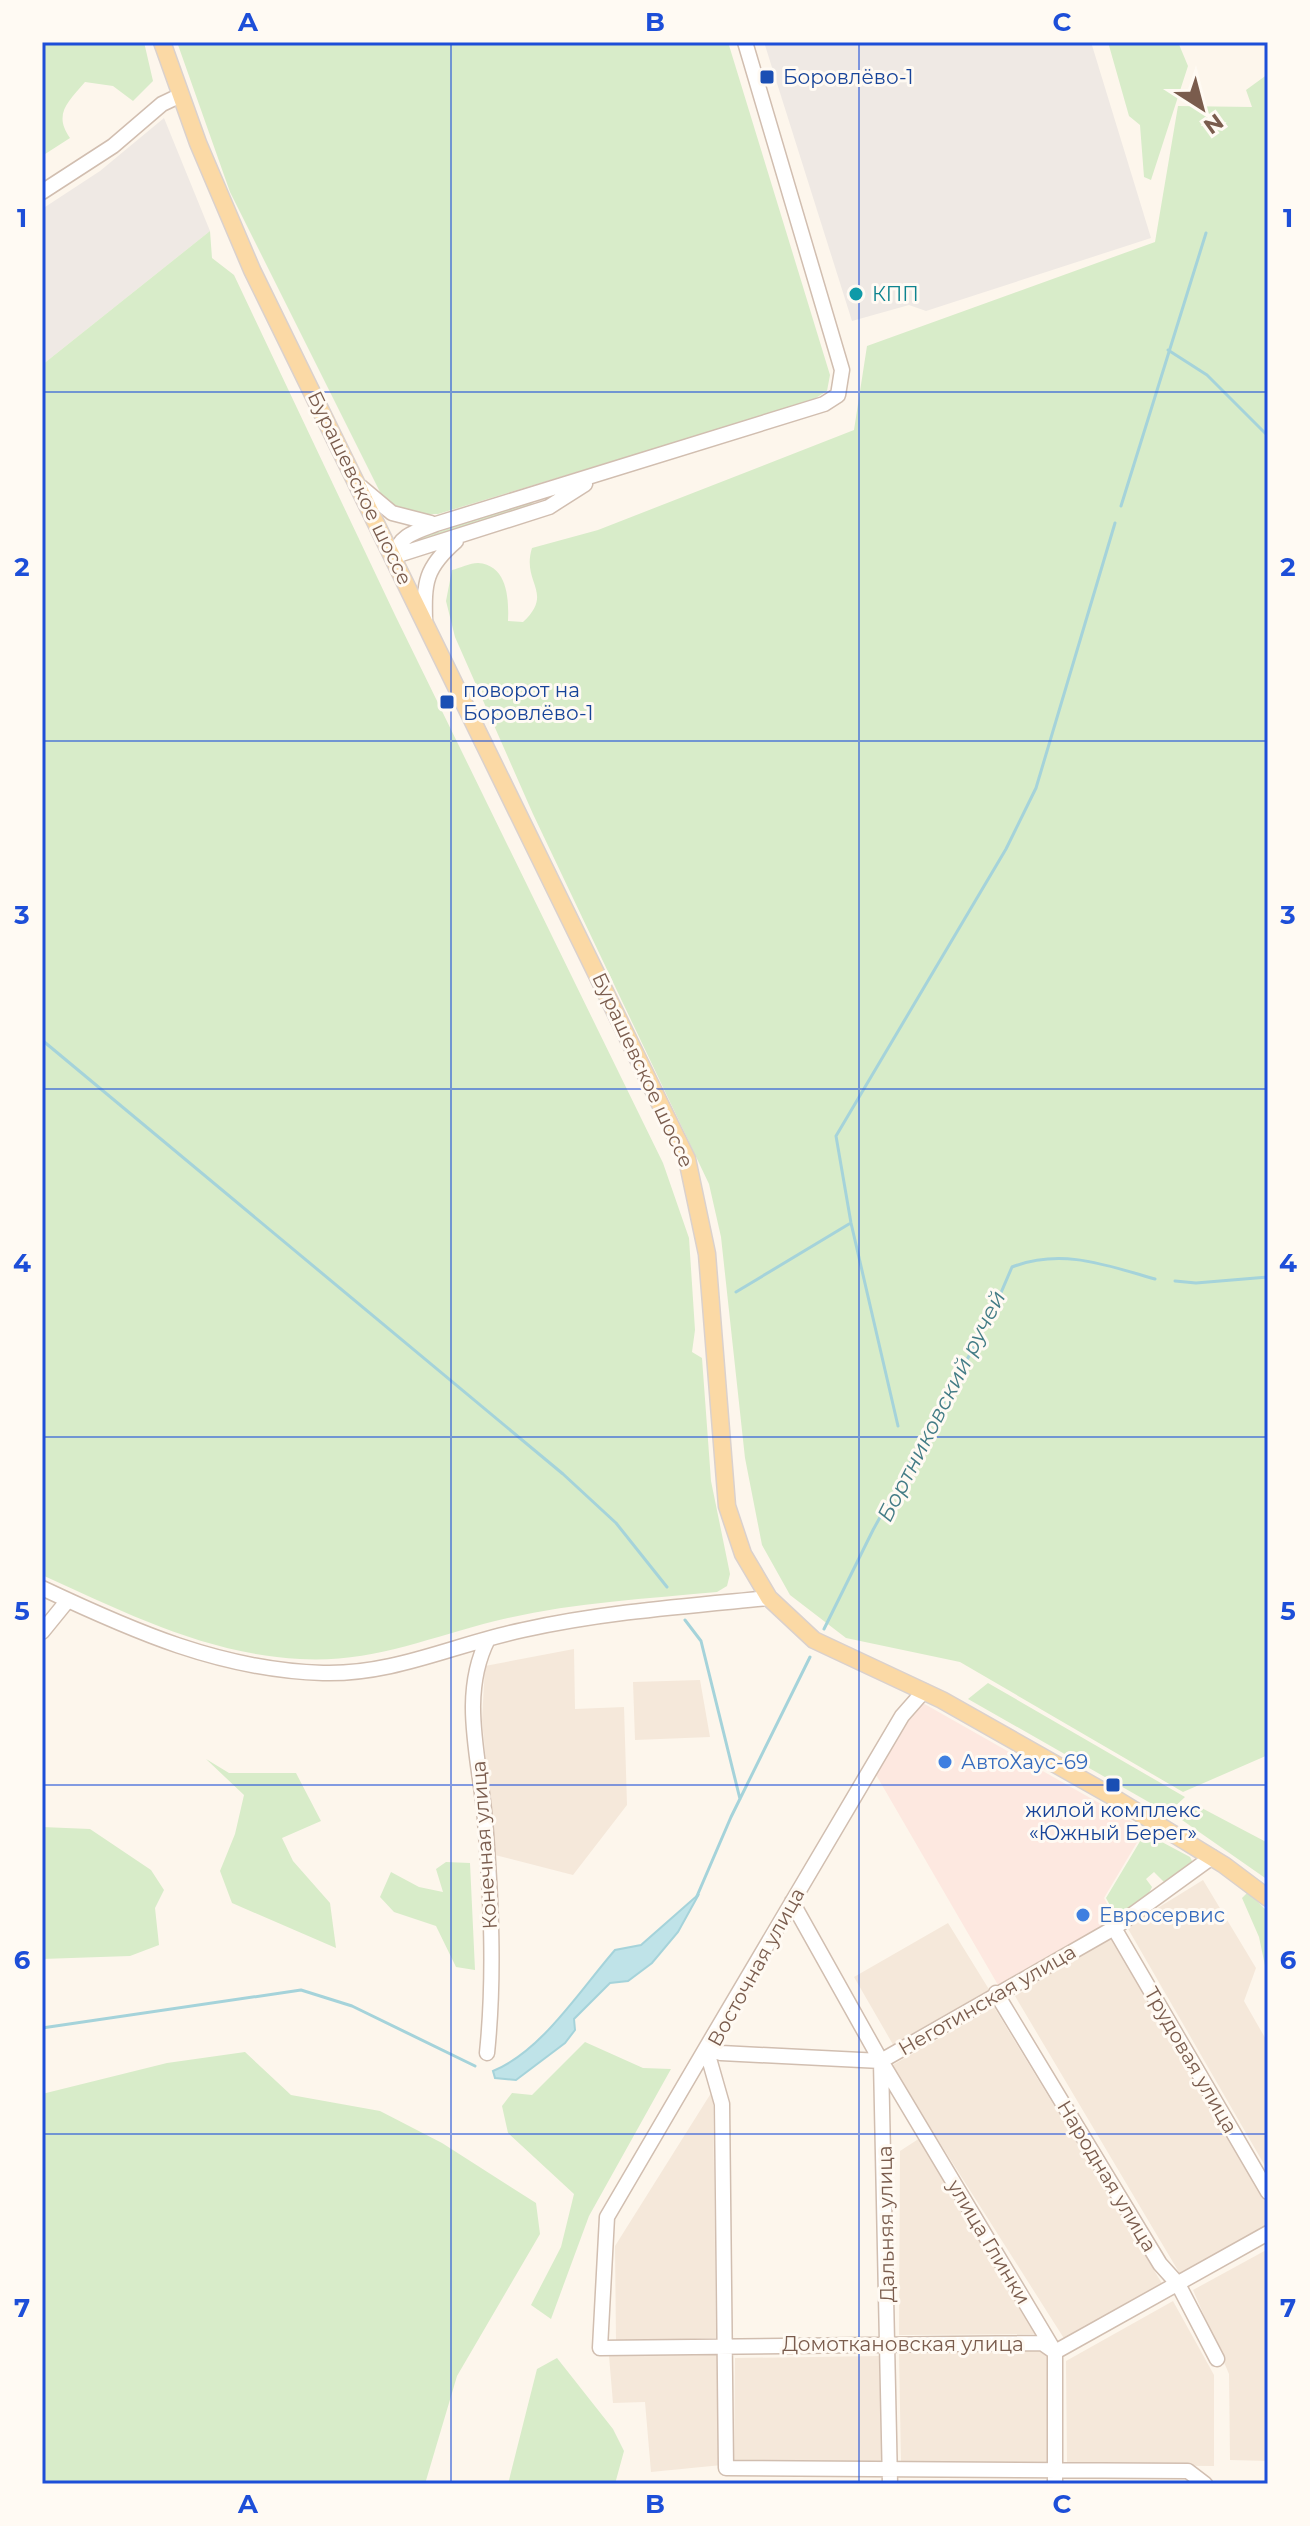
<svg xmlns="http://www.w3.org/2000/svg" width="1310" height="2526" font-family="Montserrat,sans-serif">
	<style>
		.residential { fill: #f5e8da }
		.commercial { fill: #fde8e0 }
		.industrial { fill: #efe9e4 }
		.green { fill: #d8ecc9 }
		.water { fill: #bfe3e8; stroke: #a5d3da; stroke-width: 2 }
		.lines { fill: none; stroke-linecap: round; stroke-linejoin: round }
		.stream { stroke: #a5d3da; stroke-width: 3 }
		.minor-casing { stroke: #d1beb0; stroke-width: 17 }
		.major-casing { stroke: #dad1cd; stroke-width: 19 }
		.minor { stroke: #fff; stroke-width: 14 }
		.major { stroke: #fbd9a5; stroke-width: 16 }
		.grid { fill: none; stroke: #1d4ed8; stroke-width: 2; stroke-opacity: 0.55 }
		.transit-dot { fill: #1a4fb4; stroke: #fffaf3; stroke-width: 3 }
		.culture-dot { fill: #0f9aa8; stroke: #fffaf3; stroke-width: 3 }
		.shop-dot { fill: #3f7fe0; stroke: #fffaf3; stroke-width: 3 }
		.labels { text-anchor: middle; stroke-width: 6; stroke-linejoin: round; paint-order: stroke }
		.transit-label { font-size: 20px; fill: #164399; stroke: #fffaf3; text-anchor: start }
		.culture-label { font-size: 20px; fill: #0d838f; stroke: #fffaf3; text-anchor: start }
		.street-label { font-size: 20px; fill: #7a5c4d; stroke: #fffaf3 }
		.shop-label { font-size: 20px; fill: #366cbe; stroke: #fffaf3; text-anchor: start }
		.water-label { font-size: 22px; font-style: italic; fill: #437c86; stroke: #fffaf3 }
		.neatline { fill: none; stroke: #1d4ed8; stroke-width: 3 }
		.grid-label { font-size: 26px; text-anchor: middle; font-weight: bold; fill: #1d4ed8 }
	</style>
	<rect width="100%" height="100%" fill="#fdf6ec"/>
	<path class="residential" d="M 574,1649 L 575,1709 L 624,1707 L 627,1805 L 573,1875 L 495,1855 L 482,1720 L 485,1666 Z
		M 700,1680 L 710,1737 L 635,1740 L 633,1682 Z
		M 1203,1880 L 1256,1968 L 1244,2001 L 1268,2043 L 1268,2171 L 1127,1927 Z
		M 948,1923 L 990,1991 L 895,2048 L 854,1977 Z
		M 1115,1934 L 1268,2206 L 1268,2231 L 1183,2279 L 1015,1996 Z
		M 994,2007 L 1163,2285 L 1065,2340 L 891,2066 Z
		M 713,2090 L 716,2338 L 616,2341 L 615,2246 Z
		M 920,2138 L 1035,2334 L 899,2335 L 900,2151 Z
		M 1268,2249 L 1268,2461 L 1230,2460 L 1229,2374 L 1193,2290 Z
		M 1173,2301 L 1214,2375 L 1214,2466 L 1067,2465 L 1066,2361 Z
		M 948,2351 L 1046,2351 L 1050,2358 L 1050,2462 L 901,2462 L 899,2353 Z
		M 720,2352 L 722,2465 L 651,2472 L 645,2402 L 613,2403 L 609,2356 Z
		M 879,2356 L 883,2461 L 734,2463 L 735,2358 Z"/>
	<path class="commercial" d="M 921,1702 L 1145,1829 L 1104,1898 L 1116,1920 L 998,1985 L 875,1773 L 906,1720 Z"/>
	<path class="industrial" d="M 764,42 L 1091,42 L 1151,238 L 926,311 L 909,305 L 852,321 Z
		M 164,118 L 210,231 L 42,365 L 42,209 L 100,171 Z"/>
	<path class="green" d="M 42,42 L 144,42 L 153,81 L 133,101 L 113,86 L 85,82 C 68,102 53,114 70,138 L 42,156 Z
		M 177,42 L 728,42 L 830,375 L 827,391 L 811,401 L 438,514 L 414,514 L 395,507 L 382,496 L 230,192 Z
		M 1108,42 L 1178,42 L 1188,66 L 1151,180 L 1144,177 L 1140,125 L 1129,116 Z
		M 1268,74 L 1268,1755 L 1183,1792 L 960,1662 L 846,1638 L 790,1595 L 762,1545 L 745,1458 L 721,1237 L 709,1184 L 533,814 L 455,637 L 446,601 L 452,570 C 460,568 470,563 478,563 C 508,565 509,600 508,621 L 523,622 C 555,592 521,583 532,548 L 598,530 L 854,430 L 867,346 L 1155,242 L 1178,106 L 1252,107 L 1246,90 Z
		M 210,231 L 212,258 L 234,275 L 395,615 L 663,1163 L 689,1238 L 695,1330 L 692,1352 L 702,1358 L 711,1481 L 730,1574 L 727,1586 L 717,1592 C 643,1599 567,1603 495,1621 C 427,1638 372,1663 300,1659 C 206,1654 126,1613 42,1575 L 42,365 Z
		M 533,500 L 532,505 L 411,545 L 409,542 Z
		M 988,1683 L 1185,1797 L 1168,1813 L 968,1699 Z
		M 206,1759 L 229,1773 L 296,1773 L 321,1821 L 282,1838 L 293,1861 L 330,1903 L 336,1948 L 232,1903 L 220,1871 L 235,1834 L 244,1795 Z
		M 1196,1805 L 1268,1843 L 1268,1880 L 1182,1820 Z
		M 42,1827 L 90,1829 L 151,1870 L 164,1890 L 155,1908 L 159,1945 L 130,1956 L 42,1959 Z
		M 1145,1833 L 1190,1857 L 1194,1865 L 1167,1885 L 1154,1872 L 1146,1879 L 1152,1887 L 1145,1901 L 1117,1918 L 1106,1898 Z
		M 446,1862 L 470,1863 L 475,1970 L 456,1967 L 436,1926 L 394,1912 L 380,1897 L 391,1872 L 419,1887 L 443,1892 L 436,1869 Z
		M 1248,1892 L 1268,1912 L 1268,1980 L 1259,1937 L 1242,1898 Z
		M 585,2042 L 643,2068 L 671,2069 L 589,2216 L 551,2319 L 531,2305 L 561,2247 L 574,2194 L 508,2133 L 502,2106 L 512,2093 L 532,2095 Z
		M 245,2052 L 291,2095 L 380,2111 L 442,2143 L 536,2203 L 540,2234 L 457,2376 L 425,2484 L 42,2484 L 42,2094 L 167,2063 Z
		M 557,2358 L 613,2429 L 624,2451 L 615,2484 L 508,2484 L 537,2369 Z"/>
	<path class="water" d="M 699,1894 L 678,1932 L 652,1963 L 628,1981 L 610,1983 L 574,2019 L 575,2030 L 565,2043 L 516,2080 L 495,2078 L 493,2071 C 542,2051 580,1990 615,1950 L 641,1945 Z"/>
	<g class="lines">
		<path class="stream" d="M 1168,350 L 1207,375 L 1268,436
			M 1121,506 L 1206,233
			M 42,1040 L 563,1474 L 616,1523 L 667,1587
			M 1175,1281 L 1196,1283 L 1268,1277
			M 736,1292 L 849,1224
			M 898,1426 L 851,1223 L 836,1136 L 1006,849 L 1036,788 L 1115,523
			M 685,1620 L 701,1641 L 740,1799
			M 824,1629 L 873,1530 L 991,1316 L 1012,1267 C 1062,1248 1106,1265 1155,1279
			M 697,1896 L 731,1817 L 810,1657
			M 42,2028 L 301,1990 L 352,2006 L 475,2066"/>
		<defs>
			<path id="minor" d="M 42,192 L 113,146 L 162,104 L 181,95
				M 361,487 L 392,513 L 431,523
				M 395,556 C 398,535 418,531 436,524 L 824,404 L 838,395 L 842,370 L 745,42
				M 395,556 L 549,507 L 585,484
				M 425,621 C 424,582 425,568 456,541
				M 42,1588 C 133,1631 221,1670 323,1673 C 394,1675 455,1644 523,1630 C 604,1612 687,1606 769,1598
				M 42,1632 L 68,1600
				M 924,1691 L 902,1716 L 706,2048 L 722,2104 L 726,2468 L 1188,2471 L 1205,2484
				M 792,1902 L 881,2061 L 890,2484
				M 1114,1928 L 1268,2192
				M 996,1993 L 1160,2264 L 1178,2284 L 1217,2359
				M 487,2053 C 495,1975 491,1897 485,1820 C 480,1759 459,1696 488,1639
				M 881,2061 L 1114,1928 L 1212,1857
				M 1055,2484 L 1055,2352 L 881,2061 L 721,2053 L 706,2048 L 607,2217 L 600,2348 L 1042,2343 L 1055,2352 L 1268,2233"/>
			<path id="major" d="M 162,42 L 198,143 L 252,270 L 687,1159 L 707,1254 L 727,1506 L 743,1554 L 769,1598 L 814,1640 L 942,1700 L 1108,1794 L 1224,1865 L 1268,1898"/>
		</defs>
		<use href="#minor" class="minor-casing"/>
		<use href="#major" class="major-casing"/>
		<use href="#minor" class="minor"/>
		<use href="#major" class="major"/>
	</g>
	<path class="grid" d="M 451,42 L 451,2484M 859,42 L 859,2484M 42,392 L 1268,392M 42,741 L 1268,741M 42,1089 L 1268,1089M 42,1437 L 1268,1437M 42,1785 L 1268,1785M 42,2134 L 1268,2134"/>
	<g class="transit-dot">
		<rect x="759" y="69" width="16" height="16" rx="4"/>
		<rect x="439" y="694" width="16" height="16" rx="4"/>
		<rect x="1105" y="1777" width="16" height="16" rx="4"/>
	</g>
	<circle class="culture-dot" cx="856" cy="294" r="8"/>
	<g class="shop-dot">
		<circle cx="945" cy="1762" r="8"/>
		<circle cx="1083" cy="1915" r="8"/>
	</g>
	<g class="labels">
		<g class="transit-label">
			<text x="783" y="84">Боровлёво-1</text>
			<text x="463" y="697">поворот на<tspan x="463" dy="23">Боровлёво-1</tspan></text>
			<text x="1113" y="1817" text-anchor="middle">жилой комплекс<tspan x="1113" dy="23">«Южный Берег»</tspan></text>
		</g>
		<g class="culture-label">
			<text x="872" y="301">КПП</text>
		</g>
		<g class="street-label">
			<text transform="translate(360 488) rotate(64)" y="7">Бурашевское шоссе</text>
			<text transform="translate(643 1070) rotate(65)" y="7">Бурашевское шоссе</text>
			<text transform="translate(484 1845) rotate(-94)" y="7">Конечная улица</text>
			<text transform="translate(756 1967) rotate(-61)" y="7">Восточная улица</text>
			<text transform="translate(987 2000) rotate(-30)" y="7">Неготинская улица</text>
			<text transform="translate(1191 2060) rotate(60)" y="7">Трудовая улица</text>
			<text transform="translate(1107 2176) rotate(59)" y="7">Народная улица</text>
			<text transform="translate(886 2224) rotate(-91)" y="7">Дальняя улица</text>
			<text transform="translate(989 2242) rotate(59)" y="7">улица Глинки</text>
			<text x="903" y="2351">Домоткановская улица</text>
		</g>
		<g class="shop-label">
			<text x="961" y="1769">АвтоХаус-69</text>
			<text x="1099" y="1922">Евросервис</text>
		</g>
		<g class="water-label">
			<text transform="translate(941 1406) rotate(-63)" y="8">Бортниковский ручей</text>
		</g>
	</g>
	<rect width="1310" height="2526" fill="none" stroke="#fffaf3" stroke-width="88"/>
	<g transform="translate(1202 108) rotate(144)" stroke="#fffaf3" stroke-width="6" paint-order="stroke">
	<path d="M0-6L14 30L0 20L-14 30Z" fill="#7a5c4d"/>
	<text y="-12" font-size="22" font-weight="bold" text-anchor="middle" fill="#7a5c4d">N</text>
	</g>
	<rect x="44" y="44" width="1222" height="2438" class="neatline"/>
	<g class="grid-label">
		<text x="248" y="31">A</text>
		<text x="655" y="31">B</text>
		<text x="1062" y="31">C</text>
		<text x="22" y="227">1</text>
		<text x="1288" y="227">1</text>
		<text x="22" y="576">2</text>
		<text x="1288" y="576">2</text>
		<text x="22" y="924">3</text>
		<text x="1288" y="924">3</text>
		<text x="22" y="1272">4</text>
		<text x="1288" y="1272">4</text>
		<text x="22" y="1620">5</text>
		<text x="1288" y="1620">5</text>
		<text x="22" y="1969">6</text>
		<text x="1288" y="1969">6</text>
		<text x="22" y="2317">7</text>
		<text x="1288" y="2317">7</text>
		<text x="248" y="2513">A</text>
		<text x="655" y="2513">B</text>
		<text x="1062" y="2513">C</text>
	</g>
</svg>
